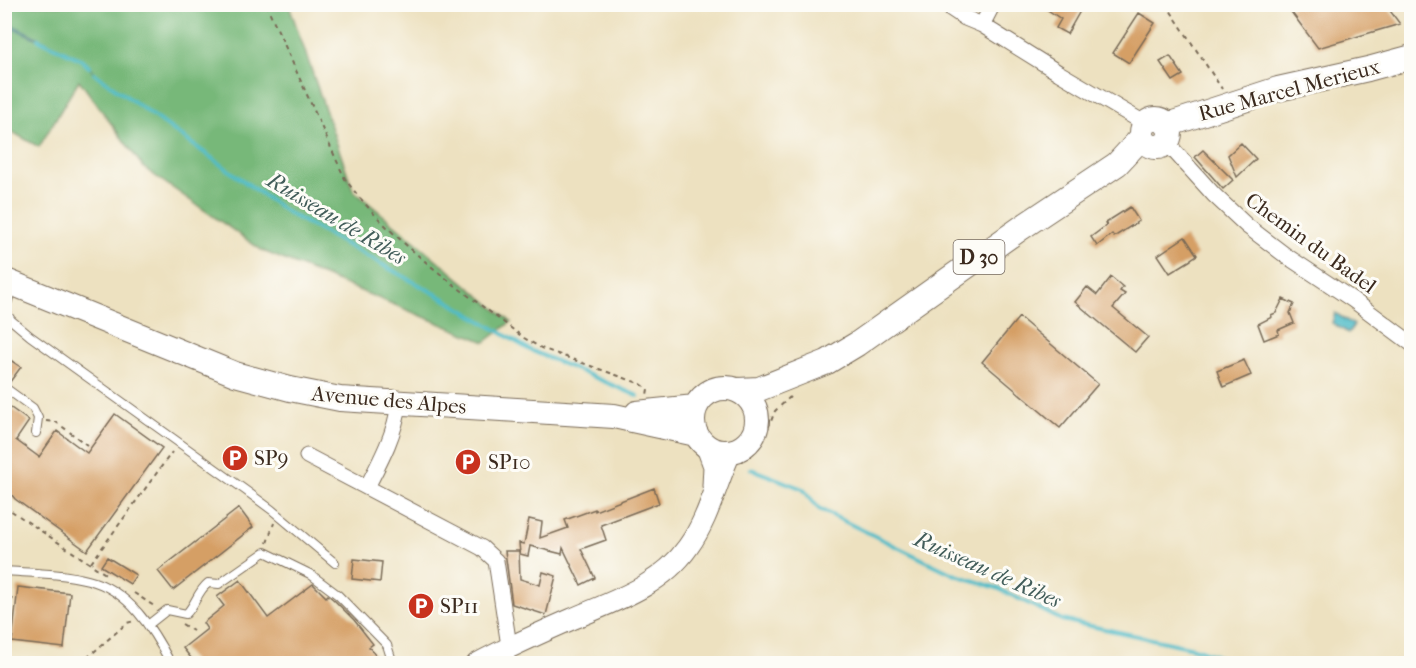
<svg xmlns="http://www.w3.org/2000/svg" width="1416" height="668" font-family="'IM FELL French Canon',serif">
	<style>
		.forest { fill: #77b879; stroke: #59714c; stroke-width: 1.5 }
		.water { fill: #4fbcc8; stroke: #457373; stroke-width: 1.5 }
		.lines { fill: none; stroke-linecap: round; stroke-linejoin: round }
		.stream { stroke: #4fbcc8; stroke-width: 4 }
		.building { fill: #d59f65 }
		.lane-casing { stroke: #796a57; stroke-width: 10 }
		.street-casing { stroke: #796a57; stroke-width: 17 }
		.secondary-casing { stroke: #796a57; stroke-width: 23 }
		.primary-casing { stroke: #796a57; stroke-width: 26 }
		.path { stroke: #796a57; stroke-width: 2; stroke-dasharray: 4.5 4.5; stroke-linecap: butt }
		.lane { stroke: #fff; stroke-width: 8 }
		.street { stroke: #fff; stroke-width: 15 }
		.secondary { stroke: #fff; stroke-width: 21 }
		.primary { stroke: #fff; stroke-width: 24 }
		.labels { text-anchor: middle; stroke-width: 6; stroke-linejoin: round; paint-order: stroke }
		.shield { fill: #fdfcf7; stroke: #75695f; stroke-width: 1.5 }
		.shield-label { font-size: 20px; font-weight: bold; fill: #3b2a1e }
		.street-label { font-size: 21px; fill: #3b2a1e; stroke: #fdfcf7 }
		.poi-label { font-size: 21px; fill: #3b2a1e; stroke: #fdfcf7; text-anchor: start }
		.water-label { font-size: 22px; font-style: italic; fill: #425d5a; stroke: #fdfcf7 }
	</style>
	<rect width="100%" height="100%" fill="#fdfcf7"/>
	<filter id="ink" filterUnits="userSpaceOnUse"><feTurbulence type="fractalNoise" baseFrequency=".0167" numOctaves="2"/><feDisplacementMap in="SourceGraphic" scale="12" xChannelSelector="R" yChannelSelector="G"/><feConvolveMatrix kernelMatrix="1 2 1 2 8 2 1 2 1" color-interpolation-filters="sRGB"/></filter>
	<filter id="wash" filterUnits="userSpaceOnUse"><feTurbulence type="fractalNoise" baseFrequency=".008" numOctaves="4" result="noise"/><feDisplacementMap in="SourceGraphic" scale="24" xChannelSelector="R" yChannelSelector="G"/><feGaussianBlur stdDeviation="1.35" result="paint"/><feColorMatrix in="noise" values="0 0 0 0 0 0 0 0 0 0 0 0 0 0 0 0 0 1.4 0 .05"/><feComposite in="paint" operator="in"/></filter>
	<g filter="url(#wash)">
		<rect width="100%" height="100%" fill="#ede1c0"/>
		<path class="forest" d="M 4,5 L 289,5 L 353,190 L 511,322 L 485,342 L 263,251 L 144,168 L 79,80 L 39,147 L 5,128 Z"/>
		<path class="water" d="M 4,21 L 80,58 L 97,75 L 84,62 L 75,57 L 5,24 Z
			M 1335,313 L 1354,325 L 1348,333 L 1332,323 Z"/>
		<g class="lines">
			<path class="stream" d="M 38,39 L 82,60 L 89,67
				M 94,73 L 288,213 L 443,298 L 530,350 L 638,396
				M 751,469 L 803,489 L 819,509 L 953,574 L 997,588 L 1062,620 L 1194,648 L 1222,658 L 1229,664"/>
		</g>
		<g id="blocks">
			<path class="building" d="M 1039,4 L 1084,4 L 1067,34 L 1056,28 L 1061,19 Z
				M 1295,4 L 1385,4 L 1400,24 L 1318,48 L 1289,9 Z
				M 1139,13 L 1155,23 L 1129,63 L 1113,53 Z
				M 1170,56 L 1183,75 L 1173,81 L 1160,62 Z
				M 1241,143 L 1256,159 L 1237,177 L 1228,155 Z
				M 1203,150 L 1233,180 L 1223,189 L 1195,157 Z
				M 1130,207 L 1139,221 L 1114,237 L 1112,234 L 1097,246 L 1091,237 L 1107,225 L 1105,223 Z
				M 1185,237 L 1197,255 L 1191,259 L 1191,260 L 1170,273 L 1158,255 Z
				M 1111,277 L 1123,287 L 1120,291 L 1125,294 L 1113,308 L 1148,337 L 1135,352 L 1075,302 L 1087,287 L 1097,295 Z
				M 1283,299 L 1294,304 L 1290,313 L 1294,323 L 1278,330 L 1279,334 L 1264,340 L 1258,324 L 1272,317 L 1271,315 L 1276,313 Z
				M 1019,317 L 1098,384 L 1060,428 L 982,362 Z
				M 4,356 L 21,367 L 9,383 L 4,381 Z
				M 1244,360 L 1251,375 L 1223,387 L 1217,371 Z
				M 4,403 L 29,421 L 16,440 L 39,457 L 57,431 L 87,453 L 115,414 L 162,448 L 87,551 L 15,499 L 4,485 Z
				M 654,488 L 659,503 L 601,525 L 606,540 L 581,549 L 595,578 L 581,585 L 563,548 L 562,554 L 530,546 L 528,556 L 520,554 L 519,543 L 524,544 L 529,519 L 542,522 L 540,538 L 568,528 L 565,520 L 595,509 L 595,511 Z
				M 239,508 L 253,527 L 173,590 L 158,571 Z
				M 505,551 L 519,551 L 520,579 L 540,585 L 543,572 L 556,576 L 546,615 L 512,604 Z
				M 107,557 L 136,575 L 130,584 L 101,566 Z
				M 354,559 L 382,562 L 380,582 L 352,579 Z
				M 240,580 L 268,618 L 313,584 L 326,597 L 328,595 L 334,600 L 354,620 L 373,644 L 369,647 L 381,663 L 195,663 L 183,648 L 207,629 L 203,623 L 224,606 L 217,597 Z
				M 18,587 L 70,593 L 64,648 L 12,642 Z"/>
		</g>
	</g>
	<g filter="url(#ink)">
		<use href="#blocks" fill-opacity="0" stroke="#796a57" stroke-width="1.5"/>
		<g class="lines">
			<defs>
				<path id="lane" d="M 12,288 L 5,310 L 11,320 L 30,336 L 245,490 L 272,510 L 335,563
					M 4,387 L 33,408 L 38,418 L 36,433
					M 4,571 C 32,573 61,573 88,580 C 129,590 153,629 171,664
					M 148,625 L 167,610 L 186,614 C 196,604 197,592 208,583 L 219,584 L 265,552 L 310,574 L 338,595 L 387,645 L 393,664"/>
				<path id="street" d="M 944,4 L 965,18 L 982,25 L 1059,73 L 1146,124
					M 982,25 L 993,4
					M 1167,143 L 1214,195 L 1247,226 L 1285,255 L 1353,300 L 1412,344
					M 307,456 L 482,548 L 496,561 L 509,646
					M 367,487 C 381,460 395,434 399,404"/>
				<path id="secondary" d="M 707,447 L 714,466 L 713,486
					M 477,664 C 508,647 540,633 572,619 C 614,601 661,586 688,547 C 709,518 716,483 731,451"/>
				<path id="primary" d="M1142 133a14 14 0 1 1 28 0a14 14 0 1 1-28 0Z
					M 1167,125 L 1278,89 L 1368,69 L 1412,57
					M 4,280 L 235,374 L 290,389 L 340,399 L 614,416 L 696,434
					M693 420a32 32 0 1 1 64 0a32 32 0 1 1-64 0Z
					M 738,390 L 759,389 L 827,362 L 857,344 L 1021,228 L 1117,164 L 1142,137
					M 637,413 L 695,407"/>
			</defs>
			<use href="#lane" class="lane-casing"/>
			<use href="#street" class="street-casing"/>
			<use href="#secondary" class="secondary-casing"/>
			<use href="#primary" class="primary-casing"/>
			<path class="path" d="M 266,4 L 345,179 C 392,243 462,290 524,338 L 541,348 L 641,384 L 648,389 L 647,395
				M 1166,4 L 1222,89
				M 46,421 L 56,422 L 87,445
				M 747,458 L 766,434 L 775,411 L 790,397
				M 4,506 L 107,575
				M 267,543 L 274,523
				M 91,563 L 172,452
				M 4,593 L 13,600
				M 134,593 L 154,606
				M 182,624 L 193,631
				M 80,664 L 127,623 L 134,621"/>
			<use href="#lane" class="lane"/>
			<use href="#street" class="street"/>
			<use href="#secondary" class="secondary"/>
			<use href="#primary" class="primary"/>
		</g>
	</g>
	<defs>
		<symbol id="parking-disc" viewBox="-11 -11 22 22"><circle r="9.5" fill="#c8321e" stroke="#fdfcf7"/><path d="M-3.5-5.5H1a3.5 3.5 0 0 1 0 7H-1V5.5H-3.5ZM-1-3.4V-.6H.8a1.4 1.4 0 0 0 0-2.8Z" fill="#fff"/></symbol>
	</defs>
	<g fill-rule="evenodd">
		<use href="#parking-disc" x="220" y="443" width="30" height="30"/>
		<use href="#parking-disc" x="453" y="447" width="30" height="30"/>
		<use href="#parking-disc" x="406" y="591" width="30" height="30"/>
	</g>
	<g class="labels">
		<rect class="shield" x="953.5" y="240" width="51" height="34" rx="4.5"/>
		<g class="shield-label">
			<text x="979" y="264">D 30</text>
		</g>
		<g class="street-label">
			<text transform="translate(1289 90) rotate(-15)" y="7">Rue Marcel Merieux</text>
			<text transform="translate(1311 243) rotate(36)" y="7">Chemin du Badel</text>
			<text transform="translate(389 400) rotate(5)" y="7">Avenue des Alpes</text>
		</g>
		<g class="poi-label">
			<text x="254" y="465">SP9</text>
			<text x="488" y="469">SP10</text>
			<text x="440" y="613">SP11</text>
		</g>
		<g class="water-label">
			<text transform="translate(337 218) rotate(31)" y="8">Ruisseau de Ribes</text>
			<text transform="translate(988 569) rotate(24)" y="8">Ruisseau de Ribes</text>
		</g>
	</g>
	<rect width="1416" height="668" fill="none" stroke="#fdfcf7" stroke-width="24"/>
</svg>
